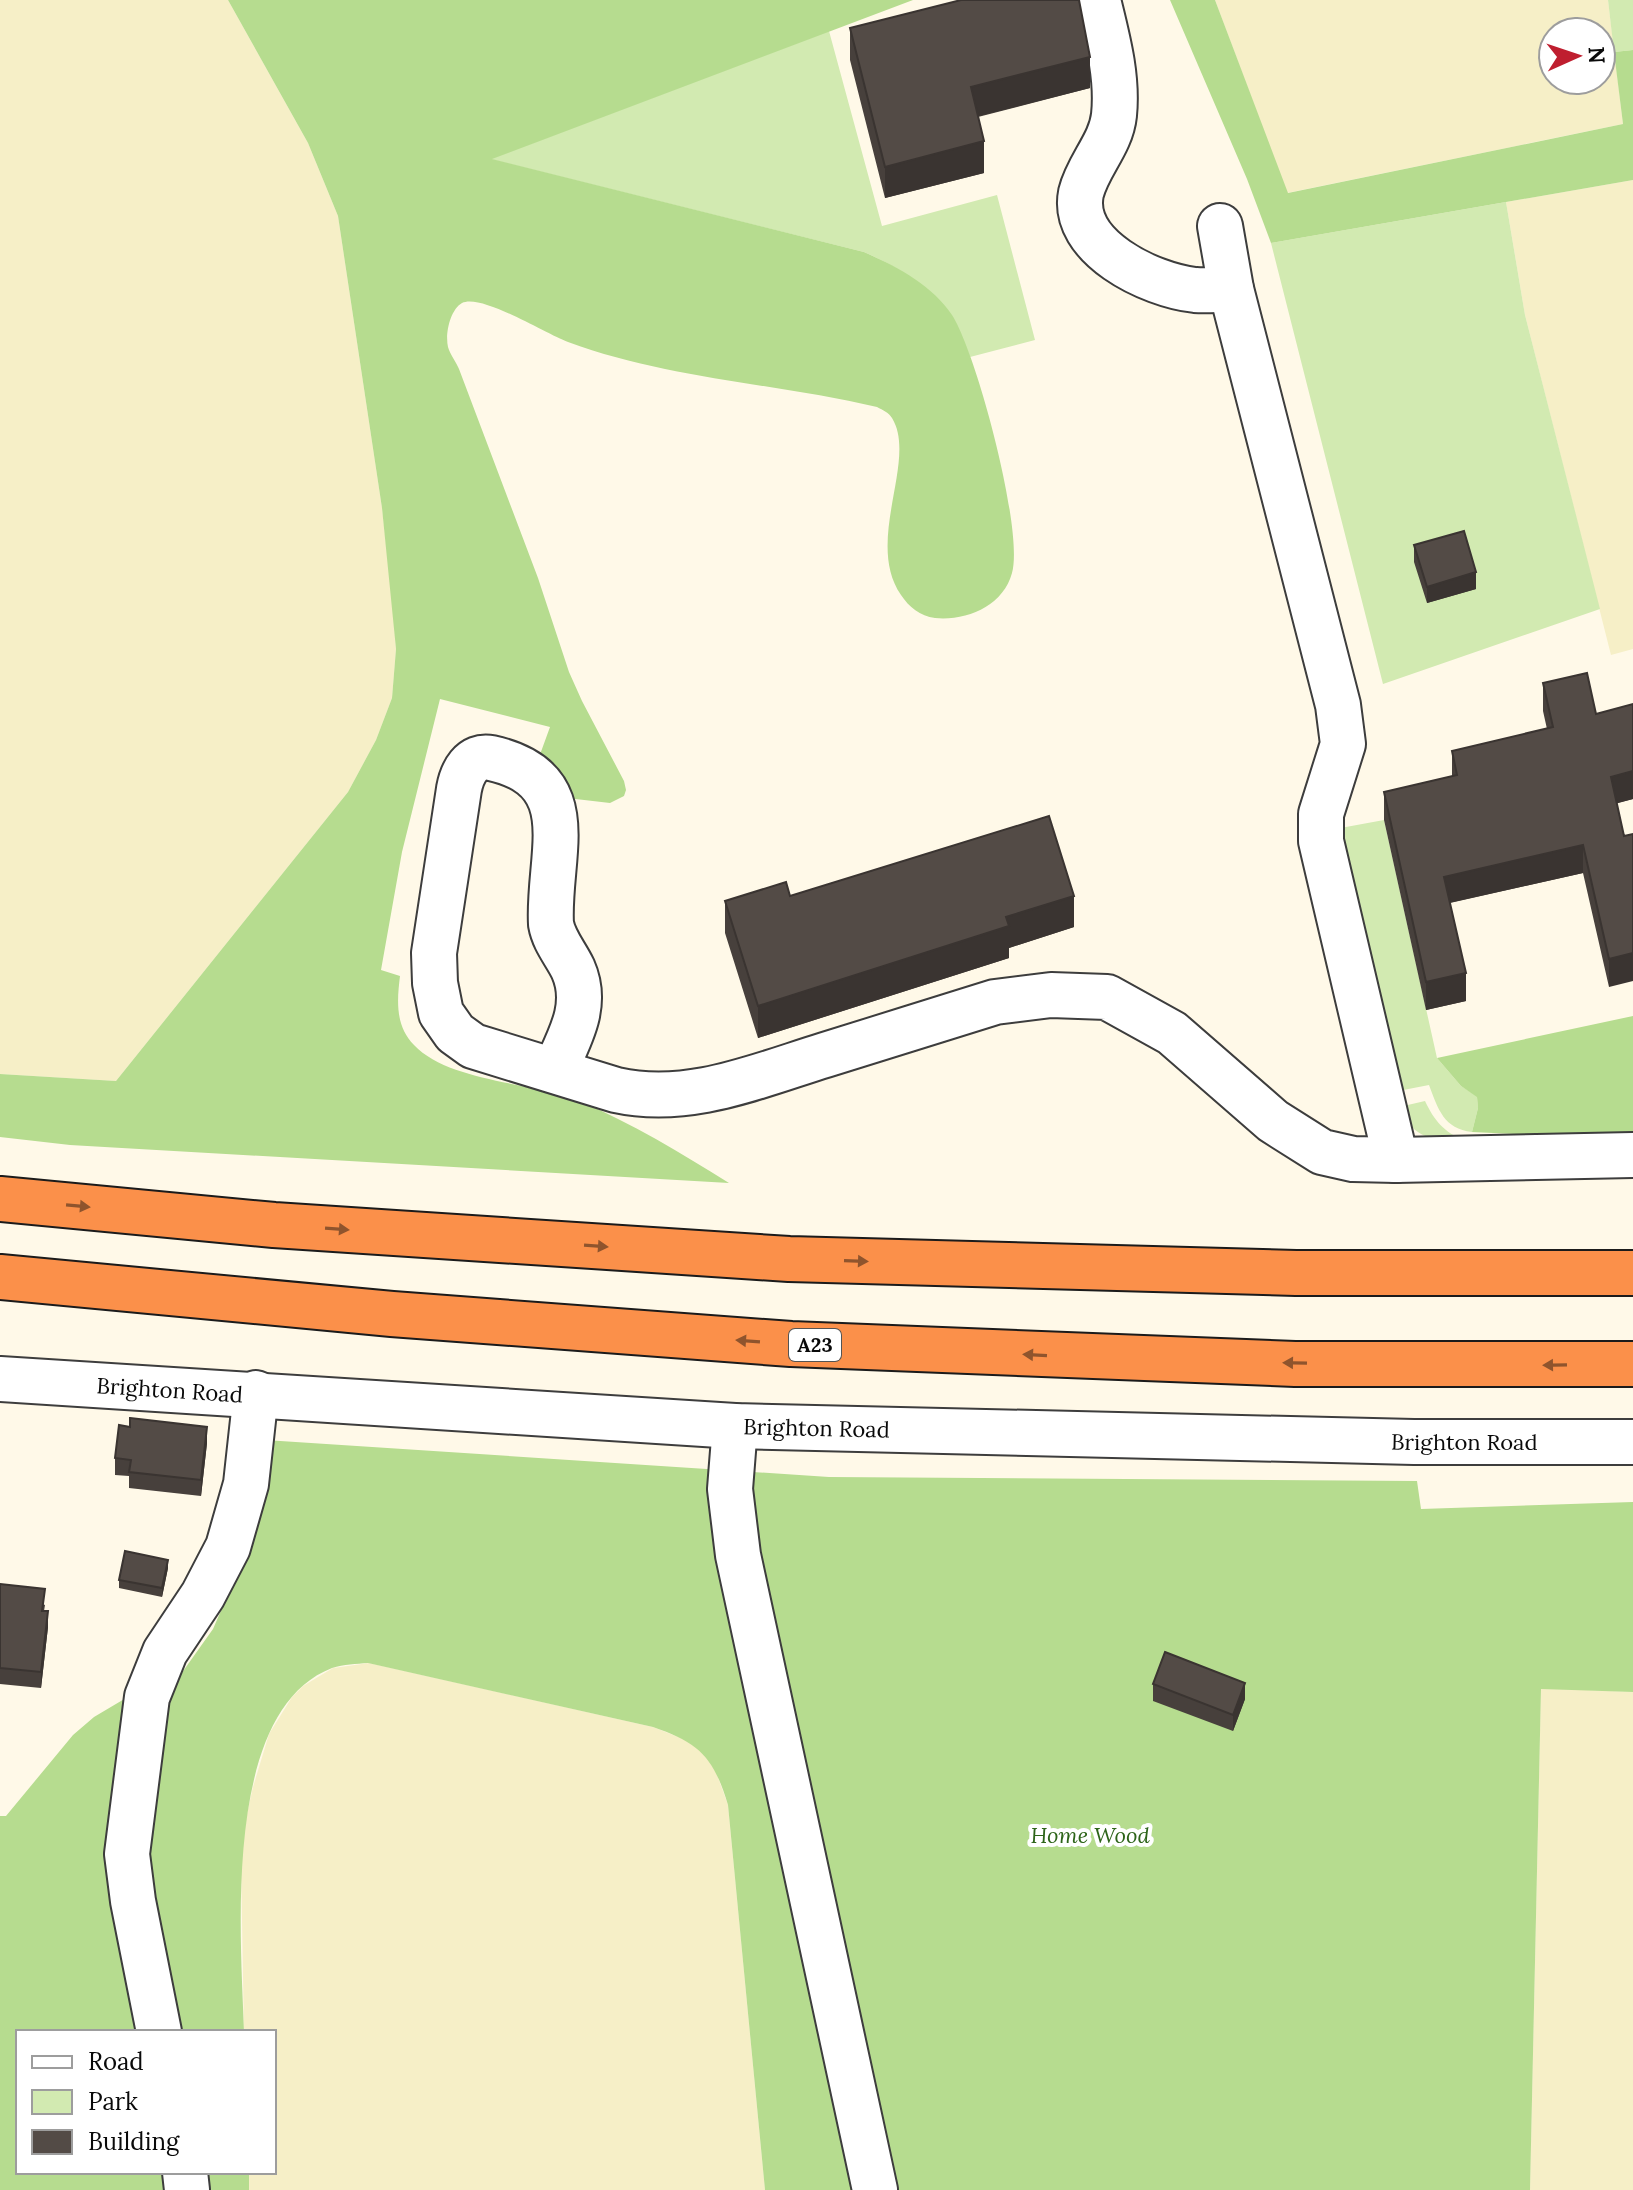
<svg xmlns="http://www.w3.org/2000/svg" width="1633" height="2190" font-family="Lora,serif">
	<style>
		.farmland { fill: #f6efc7; fill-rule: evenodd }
		.green { fill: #d2eab1 }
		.forest { fill: #b6dc8f }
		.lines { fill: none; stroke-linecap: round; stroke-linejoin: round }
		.minor-casing { stroke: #3d3d3d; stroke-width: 48 }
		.highway-casing { stroke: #1b1b1b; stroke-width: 48 }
		.minor { stroke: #fff; stroke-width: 44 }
		.highway { stroke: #fb904a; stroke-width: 44 }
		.wall { fill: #47403c }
		.shaded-wall { fill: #3a3431 }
		.building { fill: #534b46; stroke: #3a3431; stroke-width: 2 }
		.oneway { fill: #8f542d }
		.labels { text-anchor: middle; stroke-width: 8; stroke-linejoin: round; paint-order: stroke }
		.shield { fill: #fff; stroke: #545454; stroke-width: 2 }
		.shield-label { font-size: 20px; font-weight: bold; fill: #0a0a0a }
		.street-label { font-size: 22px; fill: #0a0a0a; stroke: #fff }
		.park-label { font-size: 22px; font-style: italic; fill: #2d6419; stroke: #fff }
	</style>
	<rect width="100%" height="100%" fill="#fff9e8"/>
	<path class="farmland" d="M 0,0 L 228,0 L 308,143 L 338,216 L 382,508 L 392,596 L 396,649 L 392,698 L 376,740 L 348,792 L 116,1081 L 0,1074 Z
		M 1215,0 L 1608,0 L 1623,124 L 1287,193 ZM 1553,32 L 1601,32 L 1601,80 L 1553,80 Z
		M 1633,180 L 1633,649 L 1611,655 L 1525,315 L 1506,202 Z
		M 369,1663 L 653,1727 L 691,1742 L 704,1753 L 715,1769 L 728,1805 L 765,2190 L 249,2190 L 249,2172 L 274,2172 L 274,2032 L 244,2032 L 241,1864 L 246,1818 L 253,1787 L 269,1734 L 292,1697 L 303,1686 L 333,1668 Z
		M 1541,1688 L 1633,1692 L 1633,2190 L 1530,2190 Z"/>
	<path class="green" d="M 1608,0 L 1633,0 L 1633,50 L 1614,52 Z
		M 829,31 L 882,226 L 997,195 L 1035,340 L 970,357 C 951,304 915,274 864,252 L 490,159 Z
		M 1506,202 L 1525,315 L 1600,609 L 1383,684 L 1271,243 Z
		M 1384,820 L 1437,1058 L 1461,1086 L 1477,1096 L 1478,1108 L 1472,1132 C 1444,1129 1438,1109 1429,1085 L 1393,1092 L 1335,829 Z
		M 1425,1101 C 1434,1120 1444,1133 1465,1140 C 1431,1139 1415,1141 1399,1107 Z"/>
	<path class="forest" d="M 228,0 L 913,0 L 492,159 L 864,252 C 896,266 932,285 952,315 C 977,354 1024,531 1012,573 C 1003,606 967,621 935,618 C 920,616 909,607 901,595 C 864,541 918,460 892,418 C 889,413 883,410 877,407 C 775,383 668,379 568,342 C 546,334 481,293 462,303 C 450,310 445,334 448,347 C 450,354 456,362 459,369 L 538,578 L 569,672 L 582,701 L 624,781 L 626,790 L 624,796 L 610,803 L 567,798 L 538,760 L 550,727 L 440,699 L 402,852 L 381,970 L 400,976 C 397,1000 395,1026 414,1045 C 449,1082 532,1082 579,1101 C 632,1123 681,1153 729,1183 L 70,1145 L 0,1137 L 0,1074 L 116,1081 L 348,792 L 376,740 L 392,698 L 396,649 L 382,508 L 338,216 L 308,143 Z
		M 1170,0 L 1215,0 L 1288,193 L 1623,124 L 1614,52 L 1633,50 L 1633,180 L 1271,243 L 1247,179 Z
		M 1633,1016 L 1633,1135 L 1539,1135 L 1472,1132 L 1478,1108 L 1477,1097 L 1461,1086 L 1437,1058 Z
		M 265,1440 L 829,1477 L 1417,1481 L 1421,1509 L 1633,1502 L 1633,1692 L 1541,1689 L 1530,2190 L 765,2190 L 728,1805 C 714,1758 700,1743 653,1727 L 368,1663 C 356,1664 344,1664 332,1668 C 221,1711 241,1937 244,2032 L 18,2032 L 18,2172 L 249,2172 L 249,2190 L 0,2190 L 0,1816 L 6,1816 L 73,1735 L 94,1717 L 126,1698 L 181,1674 L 213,1629 L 233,1583 Z"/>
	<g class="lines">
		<defs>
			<g id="minor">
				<path d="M 1098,0 C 1107,37 1118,76 1114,115 C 1111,144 1088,165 1081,193 C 1070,247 1150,285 1195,290 C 1207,291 1219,290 1231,289"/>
				<path d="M 1220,226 L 1231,289 L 1338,705 L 1343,744 L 1321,814 L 1321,841 L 1396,1160"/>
				<path d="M 555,1070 C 570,1037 589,1005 573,969 C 566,954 554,941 551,924 C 547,855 586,779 491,758 C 471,754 462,773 459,789 L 434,953 L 435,983 L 441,1013 L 455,1033 L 473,1046 L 616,1090 C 689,1106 757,1076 825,1055 C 882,1037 938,1020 995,1002 L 1051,995 L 1107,997 L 1172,1033 L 1273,1121 L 1322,1152 L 1353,1159 L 1396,1160 L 1633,1155"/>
				<path id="s1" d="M 0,1379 L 735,1426 L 1414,1442 L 1633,1442"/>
				<path d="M 735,1426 L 730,1489 L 738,1555 L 875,2190"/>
				<path d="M 159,2032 L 133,1901 L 127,1854 L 147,1697 L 165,1652 L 203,1595 L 228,1547 L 246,1484 L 256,1393"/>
				<path d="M 185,2172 L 187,2190"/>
			</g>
			<path id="highway" d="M 0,1199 L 274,1225 L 789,1259 L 1296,1273 L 1633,1273
				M 0,1277 L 392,1314 L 791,1344 L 1295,1364 L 1633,1364"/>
		</defs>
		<use href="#minor" class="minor-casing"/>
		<use href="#highway" class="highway-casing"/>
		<use href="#minor" class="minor"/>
		<use href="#highway" class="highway"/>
	</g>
	<path class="wall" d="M 850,28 L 1090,88 L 978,117 L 984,173 L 885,198 L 850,60 Z
		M 1414,545 L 1476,589 L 1427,603 L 1414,562 Z
		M 1543,683 L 1596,714 L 1633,799 L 1617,803 L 1609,987 L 1583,873 L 1450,903 L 1466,1001 L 1426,1010 L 1384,820 L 1384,792 L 1452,776 L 1452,751 L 1547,729 L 1543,711 Z
		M 790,896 L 1074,927 L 1009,948 L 1009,958 L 758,1038 L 725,933 L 725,901 Z
		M 207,1443 L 201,1496 L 129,1488 L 129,1476 L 115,1475 L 115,1458 Z
		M 168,1568 L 162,1597 L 119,1588 L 119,1580 Z
		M 0,1584 L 45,1605 L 44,1611 L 48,1627 L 41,1688 L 0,1684 Z
		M 1153,1684 L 1245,1699 L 1233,1731 L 1153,1701 Z"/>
	<path class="shaded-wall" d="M 1090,57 L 1090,88 L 971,118 L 971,87 Z
		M 984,141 L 984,173 L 885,198 L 885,167 Z
		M 1476,572 L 1476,589 L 1427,603 L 1427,587 Z
		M 1633,771 L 1633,799 L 1611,805 L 1611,777 Z
		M 1583,845 L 1583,873 L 1444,904 L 1444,877 Z
		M 1074,896 L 1074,927 L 1009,948 L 1009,958 L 758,1038 L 758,1006 L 1006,917 Z
		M 1633,953 L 1633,981 L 1609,987 L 1609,959 Z
		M 1466,973 L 1466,1001 L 1426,1010 L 1426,982 Z
		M 207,1427 L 207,1443 L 201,1496 L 201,1480 Z
		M 168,1560 L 168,1568 L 162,1597 L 162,1588 Z
		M 48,1611 L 48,1627 L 41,1688 L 41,1672 Z
		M 1245,1683 L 1245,1699 L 1233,1731 L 1233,1715 Z"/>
	<path class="building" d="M 961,0 L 1079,0 L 1090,57 L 971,87 L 984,141 L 885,167 L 850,28 Z
		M 1464,531 L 1476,572 L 1427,587 L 1414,545 Z
		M 1587,673 L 1596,714 L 1633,704 L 1633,771 L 1611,777 L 1624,836 L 1633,834 L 1633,953 L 1609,959 L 1583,845 L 1444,877 L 1466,973 L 1426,982 L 1384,792 L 1457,775 L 1452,751 L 1553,727 L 1543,683 Z
		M 1049,816 L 1074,896 L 1006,917 L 1009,926 L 758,1006 L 725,901 L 786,882 L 790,896 Z
		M 130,1418 L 207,1427 L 201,1480 L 129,1472 L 131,1460 L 115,1458 L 119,1425 L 130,1427 Z
		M 125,1551 L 168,1560 L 162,1588 L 119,1580 Z
		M 0,1584 L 45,1589 L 42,1611 L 48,1611 L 41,1672 L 0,1668 Z
		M 1165,1652 L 1245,1683 L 1233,1715 L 1153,1684 Z"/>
	<defs><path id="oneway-solid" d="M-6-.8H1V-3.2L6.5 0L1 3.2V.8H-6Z" transform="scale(2)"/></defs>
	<g class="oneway">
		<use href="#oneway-solid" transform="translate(78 1206) rotate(5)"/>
		<use href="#oneway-solid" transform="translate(337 1229) rotate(4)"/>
		<use href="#oneway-solid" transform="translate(596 1246) rotate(4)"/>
		<use href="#oneway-solid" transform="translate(856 1261) rotate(2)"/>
		<use href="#oneway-solid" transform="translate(748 1341) rotate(-176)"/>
		<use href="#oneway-solid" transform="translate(1035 1355) rotate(-177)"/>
		<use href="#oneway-solid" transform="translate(1295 1363) rotate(-179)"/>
		<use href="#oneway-solid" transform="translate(1555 1365) rotate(179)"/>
	</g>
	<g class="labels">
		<rect class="shield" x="789" y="1329" width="52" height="32" rx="6"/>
		<g class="shield-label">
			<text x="815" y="1352">A23</text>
		</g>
		<g class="street-label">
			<text dy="8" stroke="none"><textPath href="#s1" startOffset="170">Brighton Road</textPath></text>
			<text dy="8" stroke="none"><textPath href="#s1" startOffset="818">Brighton Road</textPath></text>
			<text dy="8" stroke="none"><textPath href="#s1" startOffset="1466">Brighton Road</textPath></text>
		</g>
		<g class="park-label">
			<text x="1090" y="1843">Home Wood</text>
		</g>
	</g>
	<rect x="16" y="2030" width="260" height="144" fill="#ffffff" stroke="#9d9d9d" stroke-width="2"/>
	<rect x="32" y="2056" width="40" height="12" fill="#ffffff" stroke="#9d9d9d" stroke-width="2"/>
	<text x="88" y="2070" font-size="24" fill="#0a0a0a">Road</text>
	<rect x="32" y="2090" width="40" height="24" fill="#d2eab1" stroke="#9d9d9d" stroke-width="2"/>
	<text x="88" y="2110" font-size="24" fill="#0a0a0a">Park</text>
	<rect x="32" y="2130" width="40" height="24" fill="#534b46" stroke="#9d9d9d" stroke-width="2"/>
	<text x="88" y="2150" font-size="24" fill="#0a0a0a">Building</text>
	<g transform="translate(1577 56) rotate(87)"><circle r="38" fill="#ffffff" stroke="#9d9d9d" stroke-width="2"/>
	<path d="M0-6L14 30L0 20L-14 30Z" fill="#bf1e2f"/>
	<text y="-12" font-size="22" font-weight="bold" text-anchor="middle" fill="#0a0a0a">N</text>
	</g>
</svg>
